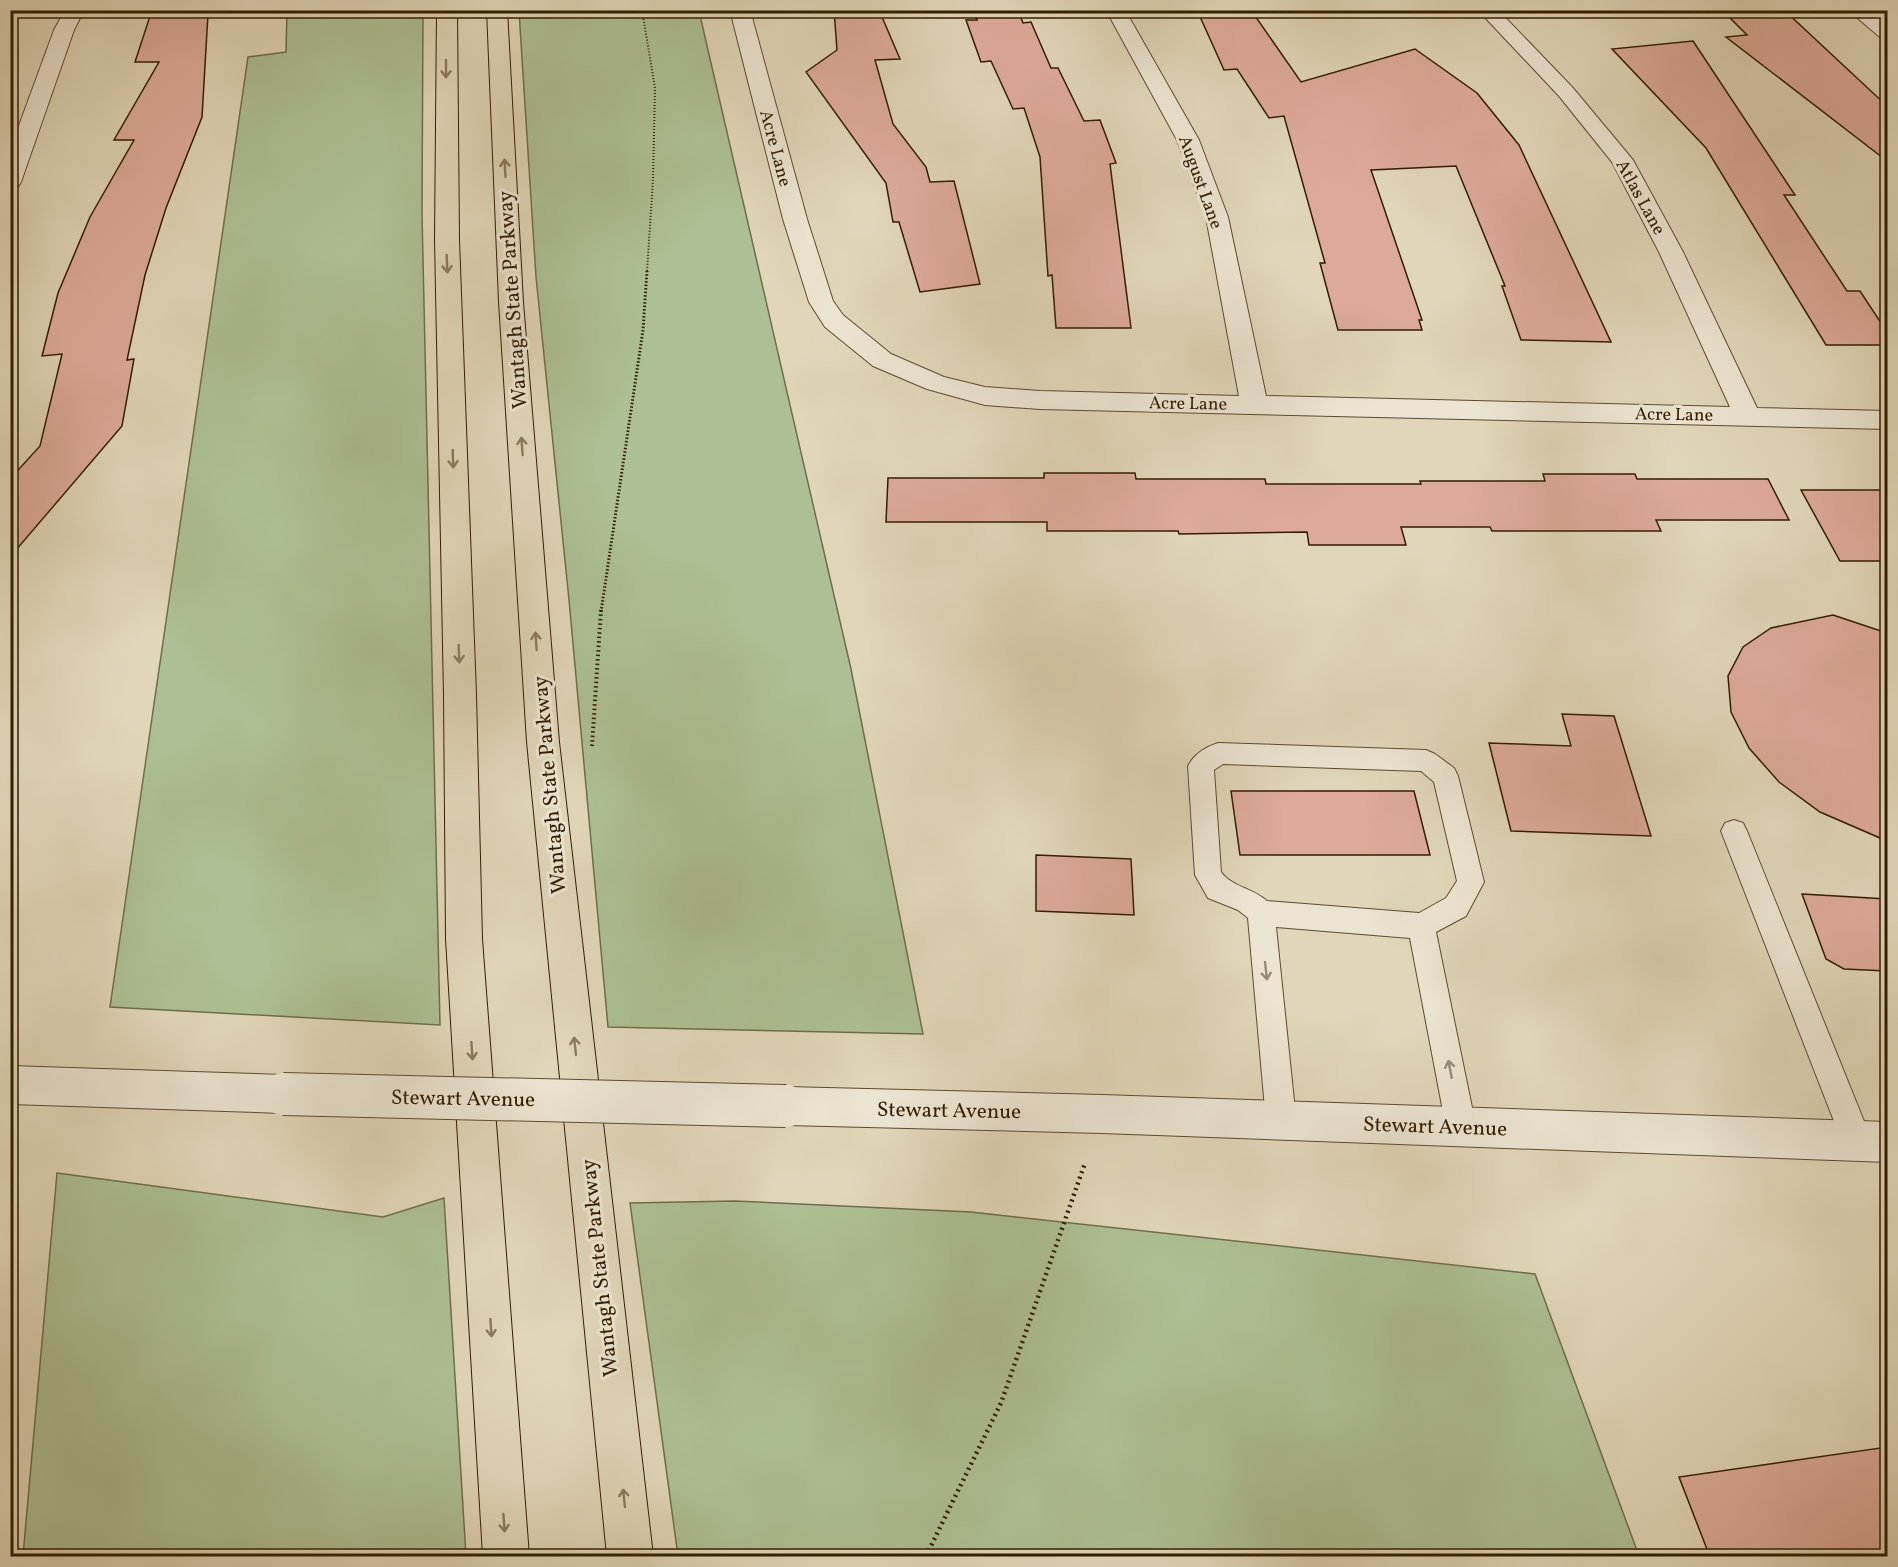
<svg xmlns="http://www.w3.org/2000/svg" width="1898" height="1567" font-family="Vollkorn,serif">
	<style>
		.green { fill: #adbf94; stroke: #706e4a; stroke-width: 1.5 }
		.building { fill: #ddaa9a; stroke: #321d00; stroke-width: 1.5 }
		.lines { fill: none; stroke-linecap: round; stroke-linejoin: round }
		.service-casing { stroke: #5e4b2e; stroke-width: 2 }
		.minor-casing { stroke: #5e4b2e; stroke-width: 2 }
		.tertiary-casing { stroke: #5e4b2e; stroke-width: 2 }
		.motorway-casing { stroke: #321d00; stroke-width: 2 }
		.path-far3 { stroke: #321d00; stroke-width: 2; stroke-dasharray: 1 2; stroke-linecap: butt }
		.path-far2 { stroke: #321d00; stroke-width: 3; stroke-dasharray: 1.5 2; stroke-linecap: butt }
		.path-far1 { stroke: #321d00; stroke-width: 4; stroke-dasharray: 1.5 3; stroke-linecap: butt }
		.path { stroke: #321d00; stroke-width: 4.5; stroke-dasharray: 2 4; stroke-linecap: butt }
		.service { fill: #ece4d2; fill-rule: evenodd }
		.minor { fill: #ece4d2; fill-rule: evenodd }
		.tertiary { fill: #ece4d2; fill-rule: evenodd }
		.motorway { fill: #e1d6b9; fill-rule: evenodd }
		.tertiary-bridge-casing { stroke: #5e4b2e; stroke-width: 44; stroke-linecap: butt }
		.tertiary-bridge { stroke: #ece4d2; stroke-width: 42 }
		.oneway { stroke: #8a7a5c }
		.oneway2 { stroke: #988a74 }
		.labels { text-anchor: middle; stroke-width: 6; stroke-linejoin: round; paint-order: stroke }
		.far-street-label { font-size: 18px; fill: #321d00; stroke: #ece4d2 }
		.street-label { font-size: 21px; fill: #321d00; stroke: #ece4d2 }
	</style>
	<rect width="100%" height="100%" fill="#e1d6b9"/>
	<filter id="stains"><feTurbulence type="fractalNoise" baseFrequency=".00333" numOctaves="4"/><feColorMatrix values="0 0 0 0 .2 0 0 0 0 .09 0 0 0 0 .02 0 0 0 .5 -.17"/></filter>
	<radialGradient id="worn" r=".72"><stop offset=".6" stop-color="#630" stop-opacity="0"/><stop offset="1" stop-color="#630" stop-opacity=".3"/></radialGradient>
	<path class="green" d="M 287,11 L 423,11 L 422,214 L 440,1025 L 110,1007 L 248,57 L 286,52 Z
		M 519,11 L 699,11 L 851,669 L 923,1034 L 608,1027 L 569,600 L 536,277 Z
		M 57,1173 L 383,1217 L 444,1198 L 466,1556 L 23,1556 Z
		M 735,1201 L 971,1212 L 1535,1274 L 1639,1556 L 678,1556 L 630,1203 Z"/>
	<path class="building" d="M 152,10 L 211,10 L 208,14 L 202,117 L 166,208 L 145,275 L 127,360 L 134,359 L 122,426 L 10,557 L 10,479 L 40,446 L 62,354 L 42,356 L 58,293 L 90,217 L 134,140 L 114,140 L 159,62 L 135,62 Z
		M 834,10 L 879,10 L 900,59 L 875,60 L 893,124 L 926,167 L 930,182 L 954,181 L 980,284 L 920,292 L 899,222 L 893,222 L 886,183 L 806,72 L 837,50 Z
		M 973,10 L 1018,10 L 1023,23 L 1031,22 L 1051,68 L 1058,68 L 1084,121 L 1100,120 L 1116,163 L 1110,164 L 1131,328 L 1056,328 L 1052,275 L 1048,276 L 1040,157 L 1024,108 L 1013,109 L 991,61 L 981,62 L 966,20 L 977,20 Z
		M 1197,10 L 1251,10 L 1301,82 L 1415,49 L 1477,93 L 1519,145 L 1611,342 L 1521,340 L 1502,286 L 1505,286 L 1456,166 L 1371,170 L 1422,320 L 1419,320 L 1422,330 L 1338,330 L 1320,263 L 1325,263 L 1284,116 L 1269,118 L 1237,69 L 1224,70 Z
		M 1722,10 L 1784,10 L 1887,106 L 1887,161 L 1726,37 L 1747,35 Z
		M 1693,41 L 1795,195 L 1784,195 L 1847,291 L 1860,291 L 1887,332 L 1887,345 L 1826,345 L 1706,148 L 1612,49 Z
		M 1044,473 L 1135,473 L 1136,479 L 1265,479 L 1266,484 L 1421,484 L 1420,481 L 1545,481 L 1543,474 L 1635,474 L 1637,479 L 1768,479 L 1789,520 L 1656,520 L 1661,531 L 1492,531 L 1490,527 L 1401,527 L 1406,545 L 1309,545 L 1307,532 L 1179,534 L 1178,531 L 1047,531 L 1047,522 L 886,522 L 888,478 L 1044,478 Z
		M 1801,490 L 1887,490 L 1887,561 L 1840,561 Z
		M 1833,615 L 1887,633 L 1887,841 L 1820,812 L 1779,782 L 1749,748 L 1731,712 L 1728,676 L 1743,647 L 1771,628 Z
		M 1562,714 L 1614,716 L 1651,836 L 1511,831 L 1489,743 L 1571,746 Z
		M 1231,791 L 1414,791 L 1430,855 L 1240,855 Z
		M 1036,855 L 1131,859 L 1134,915 L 1036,911 Z
		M 1802,894 L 1887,899 L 1887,971 L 1844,969 L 1826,959 Z
		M 1887,1447 L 1887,1557 L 1710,1557 L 1679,1477 Z"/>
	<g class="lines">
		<defs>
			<path id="service" d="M 1218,743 L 1426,750 L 1435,754 L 1454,768 L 1458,776 L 1484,882 L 1466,916 L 1436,932 L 1476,1127 L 1472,1138 L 1461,1142 L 1450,1138 L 1446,1127 L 1410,938 L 1276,927 L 1296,1120 L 1292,1131 L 1281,1135 L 1270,1131 L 1266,1120 L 1248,918 L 1238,910 L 1208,898 L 1195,875 L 1188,766 C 1194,754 1206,747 1218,743 ZM 1223,764 L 1421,771 L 1434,782 L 1457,881 L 1446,898 L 1419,913 L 1267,901 C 1253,888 1232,887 1221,872 L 1214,770 Z
				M 1734,820 L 1743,823 L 1747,831 L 1872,1141 L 1868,1152 L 1857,1156 L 1846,1152 L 1721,831 L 1725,823 Z"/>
			<path id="minor" d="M 65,10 L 84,10 L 74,30 L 21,182 L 18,187 L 10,189 L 10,150 L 54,30 Z
				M 730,10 L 750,10 L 807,219 L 833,301 L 843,315 L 891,354 L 944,377 L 985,387 L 1040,391 L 1239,396 L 1206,217 L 1177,140 L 1106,10 L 1125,10 L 1199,140 L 1228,217 L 1266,396 L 1730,407 L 1659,252 L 1612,162 L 1559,96 L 1478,10 L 1498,10 L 1573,88 L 1633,160 L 1683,252 L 1757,408 L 1888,411 L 1888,429 L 1040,409 L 985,405 L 927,389 L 873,366 L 825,327 L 809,302 L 783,219 Z
				M 1848,10 L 1870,10 L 1888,24 L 1888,40 L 1881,38 Z"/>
			<path id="tertiary" d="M 10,1066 L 283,1075 L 297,1081 L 302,1094 L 297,1107 L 283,1113 L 10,1104 Z
				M 786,1087 L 1102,1095 L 1888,1122 L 1888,1162 L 1102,1133 L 786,1125 L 772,1120 L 767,1106 L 772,1092 Z"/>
			<path id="motorway" d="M 437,10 L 457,10 L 459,240 L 476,695 L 482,939 L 529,1556 L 483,1556 L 446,939 L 444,695 L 435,240 Z
				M 487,10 L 507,10 L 523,302 L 559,742 L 653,1556 L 607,1556 L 527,742 L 499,302 Z"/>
		</defs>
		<use href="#service" class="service-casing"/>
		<use href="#minor" class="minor-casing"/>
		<use href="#tertiary" class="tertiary-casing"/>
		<use href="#motorway" class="motorway-casing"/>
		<path class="path-far3" d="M 642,10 L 655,88 L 653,180 L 647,272"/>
		<path class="path-far2" d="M 601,612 L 643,330 L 647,271"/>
		<path class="path-far1" d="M 592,746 L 601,610"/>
		<path class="path" d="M 926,1556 L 1001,1403 L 1085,1163"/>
		<use href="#service" class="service"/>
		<use href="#minor" class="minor"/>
		<use href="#tertiary" class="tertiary"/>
		<use href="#motorway" class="motorway"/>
		<defs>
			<path id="tertiary-bridge" d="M 283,1094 L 786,1106"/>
		</defs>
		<use href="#tertiary-bridge" class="tertiary-bridge-casing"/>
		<use href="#tertiary-bridge" class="tertiary-bridge"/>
	</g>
	<defs><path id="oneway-shaft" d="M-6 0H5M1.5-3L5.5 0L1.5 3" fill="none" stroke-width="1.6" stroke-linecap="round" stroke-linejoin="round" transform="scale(1.5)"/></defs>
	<g class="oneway">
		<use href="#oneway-shaft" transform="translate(446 69) rotate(90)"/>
		<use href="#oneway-shaft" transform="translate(505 168) rotate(-93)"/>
		<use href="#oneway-shaft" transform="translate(447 264) rotate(88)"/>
		<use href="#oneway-shaft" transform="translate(522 446) rotate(-94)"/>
		<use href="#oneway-shaft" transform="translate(453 459) rotate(88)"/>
		<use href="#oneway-shaft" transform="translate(536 641) rotate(-94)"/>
		<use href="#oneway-shaft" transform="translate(459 654) rotate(88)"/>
		<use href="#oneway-shaft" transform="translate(575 1046) rotate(-96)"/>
		<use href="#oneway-shaft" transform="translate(472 1051) rotate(86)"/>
		<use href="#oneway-shaft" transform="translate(491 1328) rotate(86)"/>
		<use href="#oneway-shaft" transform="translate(624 1498) rotate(-96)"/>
		<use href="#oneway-shaft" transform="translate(504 1523) rotate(86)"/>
	</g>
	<g class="oneway2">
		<use href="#oneway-shaft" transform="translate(1266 971) rotate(84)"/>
		<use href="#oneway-shaft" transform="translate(1450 1069) rotate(-101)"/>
	</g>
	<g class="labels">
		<g class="far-street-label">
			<text transform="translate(776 148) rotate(75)" y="6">Acre Lane</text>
			<text transform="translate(1201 182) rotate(70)" y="6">August Lane</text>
			<text transform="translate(1641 197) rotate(61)" y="6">Atlas Lane</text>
			<text transform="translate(1188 403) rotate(1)" y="6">Acre Lane</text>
			<text transform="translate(1674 414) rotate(1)" y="6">Acre Lane</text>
		</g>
		<g class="street-label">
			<text transform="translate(512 300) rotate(-94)" y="7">Wantagh State Parkway</text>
			<text transform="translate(549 785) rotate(-95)" y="7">Wantagh State Parkway</text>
			<text transform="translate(463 1098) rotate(1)" y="7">Stewart Avenue</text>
			<text transform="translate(949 1110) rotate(1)" y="7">Stewart Avenue</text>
			<text transform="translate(1435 1126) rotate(2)" y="7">Stewart Avenue</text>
			<text transform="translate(599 1268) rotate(-96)" y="7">Wantagh State Parkway</text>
		</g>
	</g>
	<rect width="1898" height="1567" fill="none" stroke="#e1d6b9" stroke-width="36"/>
	<rect x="12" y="12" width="1874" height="1543" fill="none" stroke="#321d00" stroke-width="3"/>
	<rect x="18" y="18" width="1862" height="1531" fill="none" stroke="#321d00" stroke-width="1.5"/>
	<rect width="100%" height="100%" filter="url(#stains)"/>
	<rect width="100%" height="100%" fill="url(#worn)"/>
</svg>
